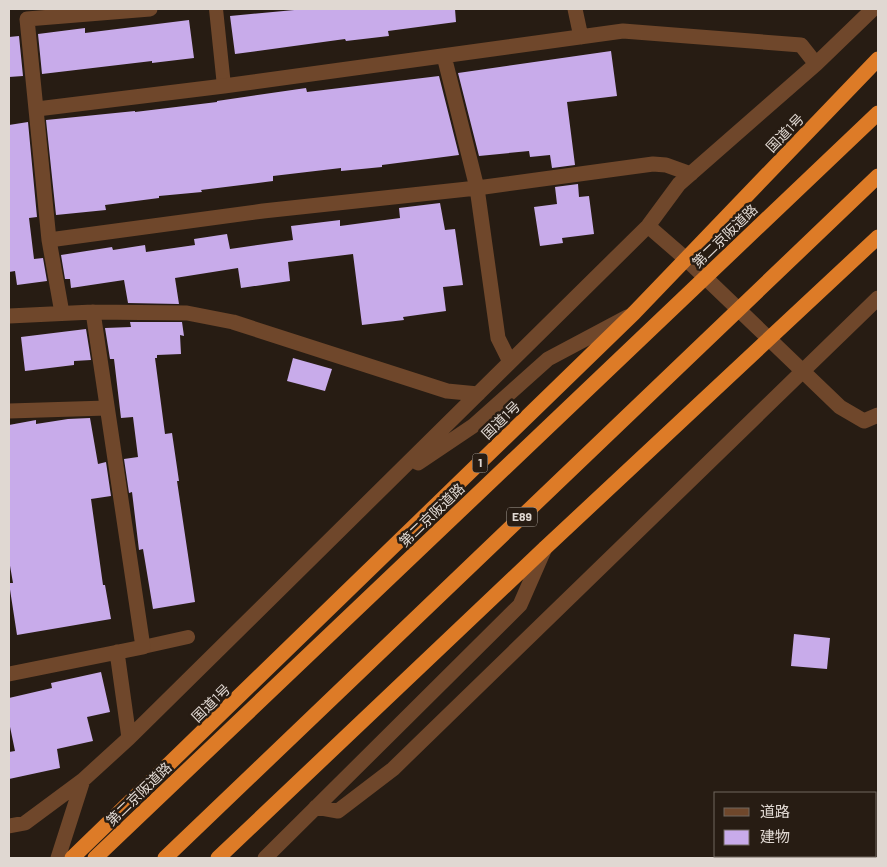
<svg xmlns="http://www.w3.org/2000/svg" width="887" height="867" font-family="Barlow,'Noto Sans JP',sans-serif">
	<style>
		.building { fill: #c8abea }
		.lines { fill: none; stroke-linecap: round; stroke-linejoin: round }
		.lane { stroke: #6f472b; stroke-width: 14 }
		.street { stroke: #6f472b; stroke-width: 15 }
		.highway { stroke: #dd7b27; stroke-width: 15 }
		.highway-bridge { stroke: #dd7b27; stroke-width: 15 }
		.labels { text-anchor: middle; stroke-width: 5; stroke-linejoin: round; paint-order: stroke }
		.shield { fill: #271c13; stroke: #a8a099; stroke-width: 1 }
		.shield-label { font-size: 12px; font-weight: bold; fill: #e0d8d2 }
		.street-label { font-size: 14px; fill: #e0d8d2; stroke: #271c13 }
	</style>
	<rect width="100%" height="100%" fill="#271c13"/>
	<path class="building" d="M 305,9 L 455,9 L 456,22 L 388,31 L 389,36 L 346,41 L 345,39 L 235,54 L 230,16 Z
		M 189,20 L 194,58 L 152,63 L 152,61 L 42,74 L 38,34 L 85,28 L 85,33 Z
		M 19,36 L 23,76 L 9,77 L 9,37 Z
		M 611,51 L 617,96 L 567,102 L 575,165 L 552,168 L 550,155 L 530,157 L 529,151 L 479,156 L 458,73 Z
		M 439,76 L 459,155 L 382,165 L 382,167 L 341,171 L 341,168 L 273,176 L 273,181 L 201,190 L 202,192 L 159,196 L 159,198 L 105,205 L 106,210 L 56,215 L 46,120 L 135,111 L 135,112 L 217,102 L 217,101 L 306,88 L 307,92 Z
		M 28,122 L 37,217 L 29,218 L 34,259 L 43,258 L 47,281 L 17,285 L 15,271 L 9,272 L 9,125 Z
		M 578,184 L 579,197 L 589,196 L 594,234 L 562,238 L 563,243 L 540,246 L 534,207 L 557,204 L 555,187 Z
		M 440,203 L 445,230 L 455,229 L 463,285 L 443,287 L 446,311 L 403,317 L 404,320 L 362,325 L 353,254 L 288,262 L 290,281 L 241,288 L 238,268 L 175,278 L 179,304 L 128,303 L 124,280 L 71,288 L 70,279 L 65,279 L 61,255 L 112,247 L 113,250 L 145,245 L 146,252 L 195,245 L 194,239 L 227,234 L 230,249 L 293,240 L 291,226 L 340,220 L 340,226 L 400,218 L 399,208 Z
		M 130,322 L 182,322 L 184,336 L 180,335 L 181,354 L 157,355 L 157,358 L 155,358 L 165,434 L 172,433 L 179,481 L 177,481 L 195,602 L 153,609 L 143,549 L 139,550 L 132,492 L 129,493 L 124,459 L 138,457 L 133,417 L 121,418 L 114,359 L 110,359 L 105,328 L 131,327 Z
		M 86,329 L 91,360 L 74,361 L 74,365 L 25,371 L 21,337 Z
		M 293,358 L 332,369 L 325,391 L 287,381 Z
		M 90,418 L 98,464 L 106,462 L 111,496 L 91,499 L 103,585 L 105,585 L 111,619 L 17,635 L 9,583 L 13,583 L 9,560 L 9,425 L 36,420 L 36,424 L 68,419 Z
		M 794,634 L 830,638 L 827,669 L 791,666 Z
		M 101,672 L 110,712 L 87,717 L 93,741 L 57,749 L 60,768 L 9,779 L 9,752 L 15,751 L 9,722 L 9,698 L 52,688 L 51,683 Z"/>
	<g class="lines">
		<path class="lane" d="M 216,9 L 224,86
			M 143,647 L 188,637"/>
		<path class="street" d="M 575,9 L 581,37
			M 444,56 L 477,188 L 498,338 L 510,362
			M 37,109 L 224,86 L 623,31 L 801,45 L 816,64
			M 648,226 L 686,259 L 840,407 L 864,421 L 878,415
			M 49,240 L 263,211 L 477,188 L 653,164 L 666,165 L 691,174
			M 62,313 L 49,240 L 27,19 L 150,9
			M 9,316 L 93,312 L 187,313 L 233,322 L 447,391 L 478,394
			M 9,411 L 107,408
			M 418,463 L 473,426 L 548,359 L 627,317
			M 117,652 L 129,738
			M 9,674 L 143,647 L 93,312
			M 316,807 L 338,811 L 393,769 L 878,298
			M 9,826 L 25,823 L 83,780
			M 58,858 L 83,780 L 129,738 L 648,226 L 679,184 L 816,64 L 873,9
			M 265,858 L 520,605 L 545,548"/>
		<path class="highway" d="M 72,858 L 634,313 L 878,59
			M 218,858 L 545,548 L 878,237"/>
		<path class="highway-bridge" d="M 95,858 L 878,113
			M 165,858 L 878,176"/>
	</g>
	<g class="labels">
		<g class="shield">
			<rect x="472.5" y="453.5" width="15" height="19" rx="4"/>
			<rect x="507" y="507.5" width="30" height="19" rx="4"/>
		</g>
		<g class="shield-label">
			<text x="480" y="467">1</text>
			<text x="522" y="521">E89</text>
		</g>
		<g class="street-label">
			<text transform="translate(785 133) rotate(-46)" y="5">国道1号</text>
			<text transform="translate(725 236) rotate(-44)" y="5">第二京阪道路</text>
			<text transform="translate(501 420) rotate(-44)" y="5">国道1号</text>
			<text transform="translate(432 515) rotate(-44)" y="5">第二京阪道路</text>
			<text transform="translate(211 703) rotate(-44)" y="5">国道1号</text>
			<text transform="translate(139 794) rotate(-44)" y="5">第二京阪道路</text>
		</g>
	</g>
	<rect width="887" height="867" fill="none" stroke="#e0d8d2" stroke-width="20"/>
	<rect x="714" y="792" width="162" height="65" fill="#271c13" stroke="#71675f"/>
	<rect x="724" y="808" width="25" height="8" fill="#6f472b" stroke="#71675f"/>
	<text x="760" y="817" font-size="15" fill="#e0d8d2">道路</text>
	<rect x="724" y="830" width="25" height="15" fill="#c8abea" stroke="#71675f"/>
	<text x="760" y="842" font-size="15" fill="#e0d8d2">建物</text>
</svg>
